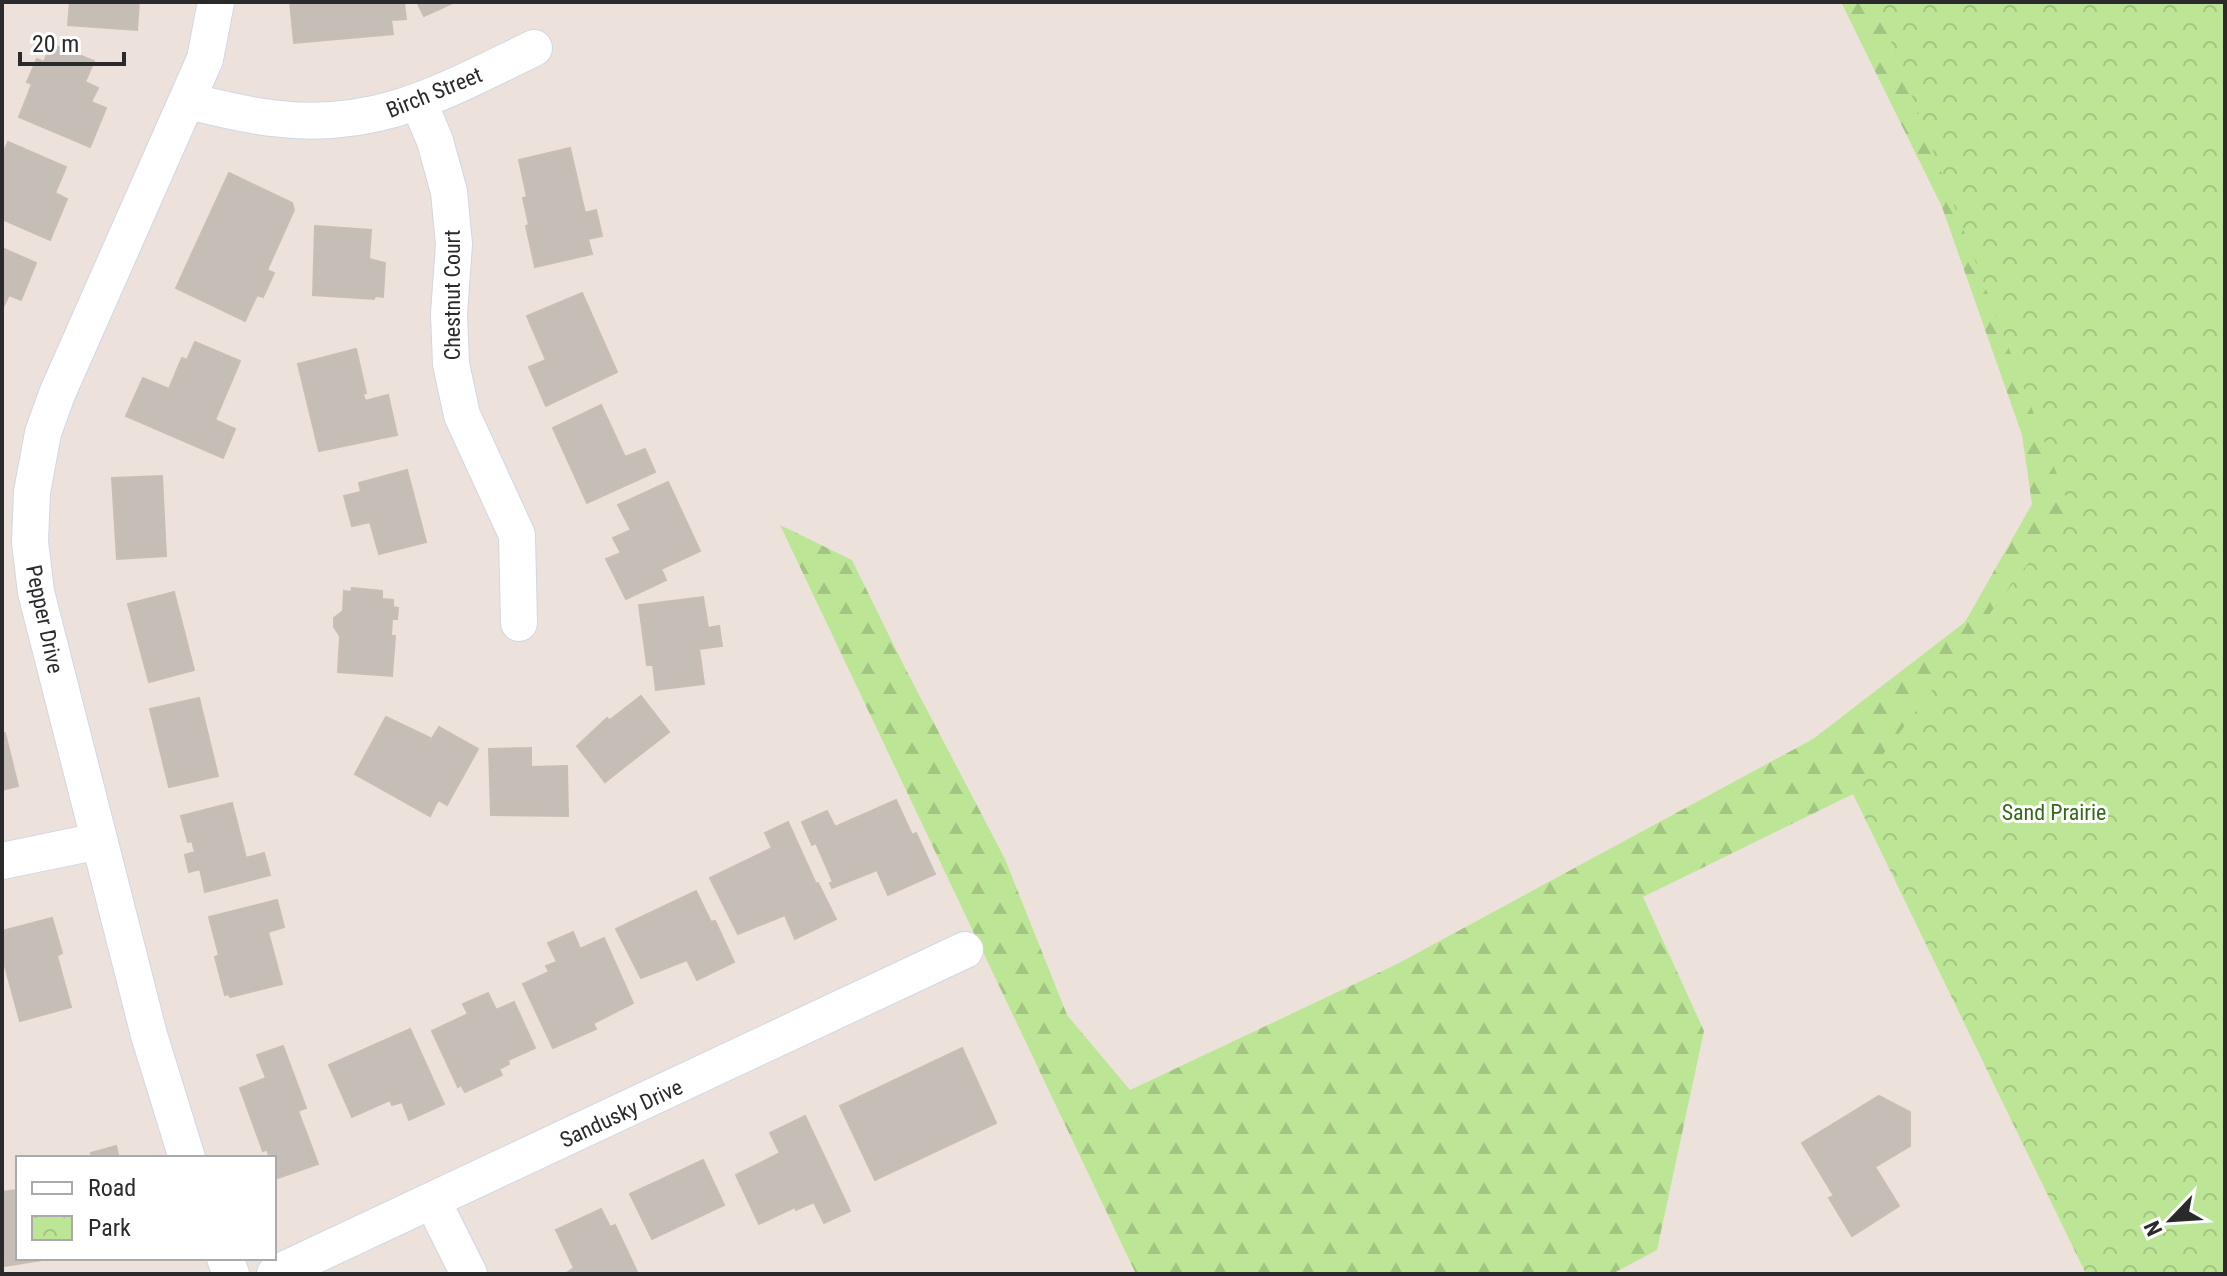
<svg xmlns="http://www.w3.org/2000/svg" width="2227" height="1276" font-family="'Roboto Condensed',sans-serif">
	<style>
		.forest { fill: url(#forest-firs) }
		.park { fill: url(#park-crowns) }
		.building { fill: #c4beb7; stroke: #c8beb5; stroke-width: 2 }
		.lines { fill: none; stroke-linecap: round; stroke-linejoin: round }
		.minor-casing { stroke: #d0d7e3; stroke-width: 38 }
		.minor { stroke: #fff; stroke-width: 36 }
		.labels { text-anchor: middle; stroke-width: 6; stroke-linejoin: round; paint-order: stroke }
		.street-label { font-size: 22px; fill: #2a2a2a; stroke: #fff }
		.park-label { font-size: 22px; fill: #346a17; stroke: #fff }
	</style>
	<defs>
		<pattern id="forest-firs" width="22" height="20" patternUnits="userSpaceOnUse" patternTransform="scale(2)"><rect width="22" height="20" fill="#bce695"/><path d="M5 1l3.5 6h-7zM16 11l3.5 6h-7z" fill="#a2c581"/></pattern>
		<pattern id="park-crowns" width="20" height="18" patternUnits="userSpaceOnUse" patternTransform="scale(2)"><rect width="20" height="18" fill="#bce695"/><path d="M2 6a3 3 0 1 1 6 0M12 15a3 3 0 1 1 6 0" fill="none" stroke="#a2c581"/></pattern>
	</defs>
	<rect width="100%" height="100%" fill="#ede2db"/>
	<path class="forest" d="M 1841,2 L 1921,2 L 2097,466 L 1948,731 L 1853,794 L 1643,897 L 1704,1031 L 1657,1250 L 1612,1274 L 1136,1274 L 780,525 L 852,560 L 903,664 L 1005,859 L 1067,1015 L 1130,1090 L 1399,963 L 1813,739 L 1965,622 L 2032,504 L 2022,435 L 1942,207 Z"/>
	<path class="park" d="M 1876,2 L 2225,2 L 2225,1274 L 2086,1274 L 1853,794 L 2070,508 Z"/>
	<path class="building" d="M 70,2 L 139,2 L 137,30 L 68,25 Z
		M 290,2 L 404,2 L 406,19 L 391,20 L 393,34 L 294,43 Z
		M 417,2 L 455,2 L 424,16 Z
		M 51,44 L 94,61 L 85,82 L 98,88 L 91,102 L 106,108 L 90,147 L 19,117 L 32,84 L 27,82 L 37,59 L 44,62 Z
		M 8,142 L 66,167 L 55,193 L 67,199 L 50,240 L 2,219 L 2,156 Z
		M 570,148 L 585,213 L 596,210 L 602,236 L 588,239 L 592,254 L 535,267 L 526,226 L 529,225 L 523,198 L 527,197 L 519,160 Z
		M 229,173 L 292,203 L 294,210 L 267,270 L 274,273 L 263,297 L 257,295 L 245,321 L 176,288 Z
		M 315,226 L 371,230 L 369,259 L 385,263 L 383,297 L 375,296 L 374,299 L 313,295 Z
		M 2,248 L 36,263 L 21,300 L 9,295 L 3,307 Z
		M 582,293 L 617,372 L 546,406 L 529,367 L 546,360 L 527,316 Z
		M 195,342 L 240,361 L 215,420 L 235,429 L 223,458 L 126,416 L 143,378 L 169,389 L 182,358 L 187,360 Z
		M 356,349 L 366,393 L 363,394 L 365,401 L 388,395 L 397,435 L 319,451 L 298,364 Z
		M 601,405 L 625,457 L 645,449 L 655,472 L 587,503 L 553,428 Z
		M 407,470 L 426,542 L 379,554 L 370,522 L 352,526 L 344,496 L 361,492 L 359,483 Z
		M 162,476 L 166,556 L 117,559 L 112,478 Z
		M 668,482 L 700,551 L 661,569 L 666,580 L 626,599 L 606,559 L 621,553 L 613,538 L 631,530 L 618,505 Z
		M 352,588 L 382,591 L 382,599 L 393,600 L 393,607 L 398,608 L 397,619 L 392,619 L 391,636 L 395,636 L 392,676 L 338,672 L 340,636 L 334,627 L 334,618 L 343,611 L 344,591 L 351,592 Z
		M 174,592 L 194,670 L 149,682 L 128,604 Z
		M 703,597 L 708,628 L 719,626 L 722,646 L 699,649 L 704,684 L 656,690 L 653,665 L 647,665 L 639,605 Z
		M 641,696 L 669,732 L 605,782 L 577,746 L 607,718 L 610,720 Z
		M 199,698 L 218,776 L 169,787 L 150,709 Z
		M 386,717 L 430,738 L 428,741 L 430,742 L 439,727 L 478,749 L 447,805 L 438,800 L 430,816 L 355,774 Z
		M 5,733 L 18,786 L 2,790 L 2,734 Z
		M 531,748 L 531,767 L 567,766 L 568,816 L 491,815 L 489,749 Z
		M 896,800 L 912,835 L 916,833 L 935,874 L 888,895 L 877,870 L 832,888 L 830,883 L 833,882 L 816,843 L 812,845 L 802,822 L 827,811 L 835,827 Z
		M 232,803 L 246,858 L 264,853 L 270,875 L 205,892 L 200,869 L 189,872 L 185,855 L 195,852 L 192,841 L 188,842 L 181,816 Z
		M 788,822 L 816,884 L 818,883 L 836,919 L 795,939 L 785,915 L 738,934 L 710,878 L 772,848 L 765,833 Z
		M 696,891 L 711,922 L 715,921 L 734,962 L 697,980 L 687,960 L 641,978 L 616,929 Z
		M 277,900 L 284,927 L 268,932 L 282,984 L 230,997 L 229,994 L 225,995 L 215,957 L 219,955 L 209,917 Z
		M 52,918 L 62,953 L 57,956 L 71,1007 L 20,1021 L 2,955 L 2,931 Z
		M 573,932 L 580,949 L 604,938 L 633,1003 L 594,1023 L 591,1019 L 596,1029 L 553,1048 L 523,984 L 549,972 L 546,966 L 557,962 L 548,943 Z
		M 488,993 L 496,1010 L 514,1002 L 535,1048 L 508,1060 L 509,1064 L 499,1069 L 502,1075 L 465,1092 L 461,1085 L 458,1087 L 432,1031 L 468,1014 L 463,1004 Z
		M 410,1029 L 444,1104 L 409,1120 L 402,1102 L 392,1105 L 390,1100 L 352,1117 L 329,1065 Z
		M 283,1046 L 306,1108 L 298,1111 L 318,1164 L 278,1178 L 274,1158 L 270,1158 L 267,1149 L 263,1151 L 240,1088 L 266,1078 L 257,1055 Z
		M 962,1048 L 996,1123 L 875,1180 L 840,1106 Z
		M 1879,1096 L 1910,1112 L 1910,1146 L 1875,1167 L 1899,1206 L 1852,1236 L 1829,1198 L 1834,1196 L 1802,1143 Z
		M 805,1116 L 850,1211 L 824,1223 L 814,1202 L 796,1210 L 795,1207 L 759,1224 L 736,1175 L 780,1153 L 770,1133 Z
		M 116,1146 L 119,1158 L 92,1158 L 91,1153 Z
		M 703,1160 L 724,1205 L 652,1239 L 630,1194 Z
		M 18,1190 L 18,1258 L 42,1260 L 4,1266 L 2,1192 Z
		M 601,1209 L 610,1227 L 615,1225 L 638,1274 L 565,1274 L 574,1268 L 556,1230 Z"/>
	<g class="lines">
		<defs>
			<path id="minor" d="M 187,101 C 215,107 243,115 272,118 C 376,132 445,91 534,48
				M 419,103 L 435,141 L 449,192 L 454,244 L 449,314 L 451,364 L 462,415 L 517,535 L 519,623
				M 2,861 L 99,841
				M 187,1158 L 149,1035 L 36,592 L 30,542 L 32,492 L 43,433 L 57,394 L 205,59 L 216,2
				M 433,1202 L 469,1274
				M 225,1258 L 231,1274
				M 275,1274 L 965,950"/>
		</defs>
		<use href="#minor" class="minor-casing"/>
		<use href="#minor" class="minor"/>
	</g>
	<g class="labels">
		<g class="street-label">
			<text transform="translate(434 92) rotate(-22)" y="8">Birch Street</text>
			<text transform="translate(452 295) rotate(-90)" y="8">Chestnut Court</text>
			<text transform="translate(45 619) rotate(78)" y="8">Pepper Drive</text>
			<text transform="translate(621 1113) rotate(-25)" y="8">Sandusky Drive</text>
		</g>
		<g class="park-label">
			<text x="2054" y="820">Sand Prairie</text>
		</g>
	</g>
	<rect width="2227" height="1276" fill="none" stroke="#2a2a2a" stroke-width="8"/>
	<rect x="16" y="1156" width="260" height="104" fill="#ffffff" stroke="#aaaaaa" stroke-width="2"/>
	<rect x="32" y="1182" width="40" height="12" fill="#ffffff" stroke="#aaaaaa" stroke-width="2"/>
	<text x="88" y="1196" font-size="24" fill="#2a2a2a">Road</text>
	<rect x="32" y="1216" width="40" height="24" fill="url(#park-crowns)" stroke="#aaaaaa" stroke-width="2"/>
	<text x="88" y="1236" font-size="24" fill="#2a2a2a">Park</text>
	<g transform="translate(2171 1220) rotate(245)" stroke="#ffffff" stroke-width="6" paint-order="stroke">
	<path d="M0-6L14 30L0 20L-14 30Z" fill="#2a2a2a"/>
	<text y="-12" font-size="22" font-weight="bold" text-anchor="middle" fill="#2a2a2a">N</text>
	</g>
	<path d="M20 52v12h104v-12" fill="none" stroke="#2a2a2a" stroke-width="4"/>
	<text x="32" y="52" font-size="24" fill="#2a2a2a" stroke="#ffffff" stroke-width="6" paint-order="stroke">20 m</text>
</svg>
